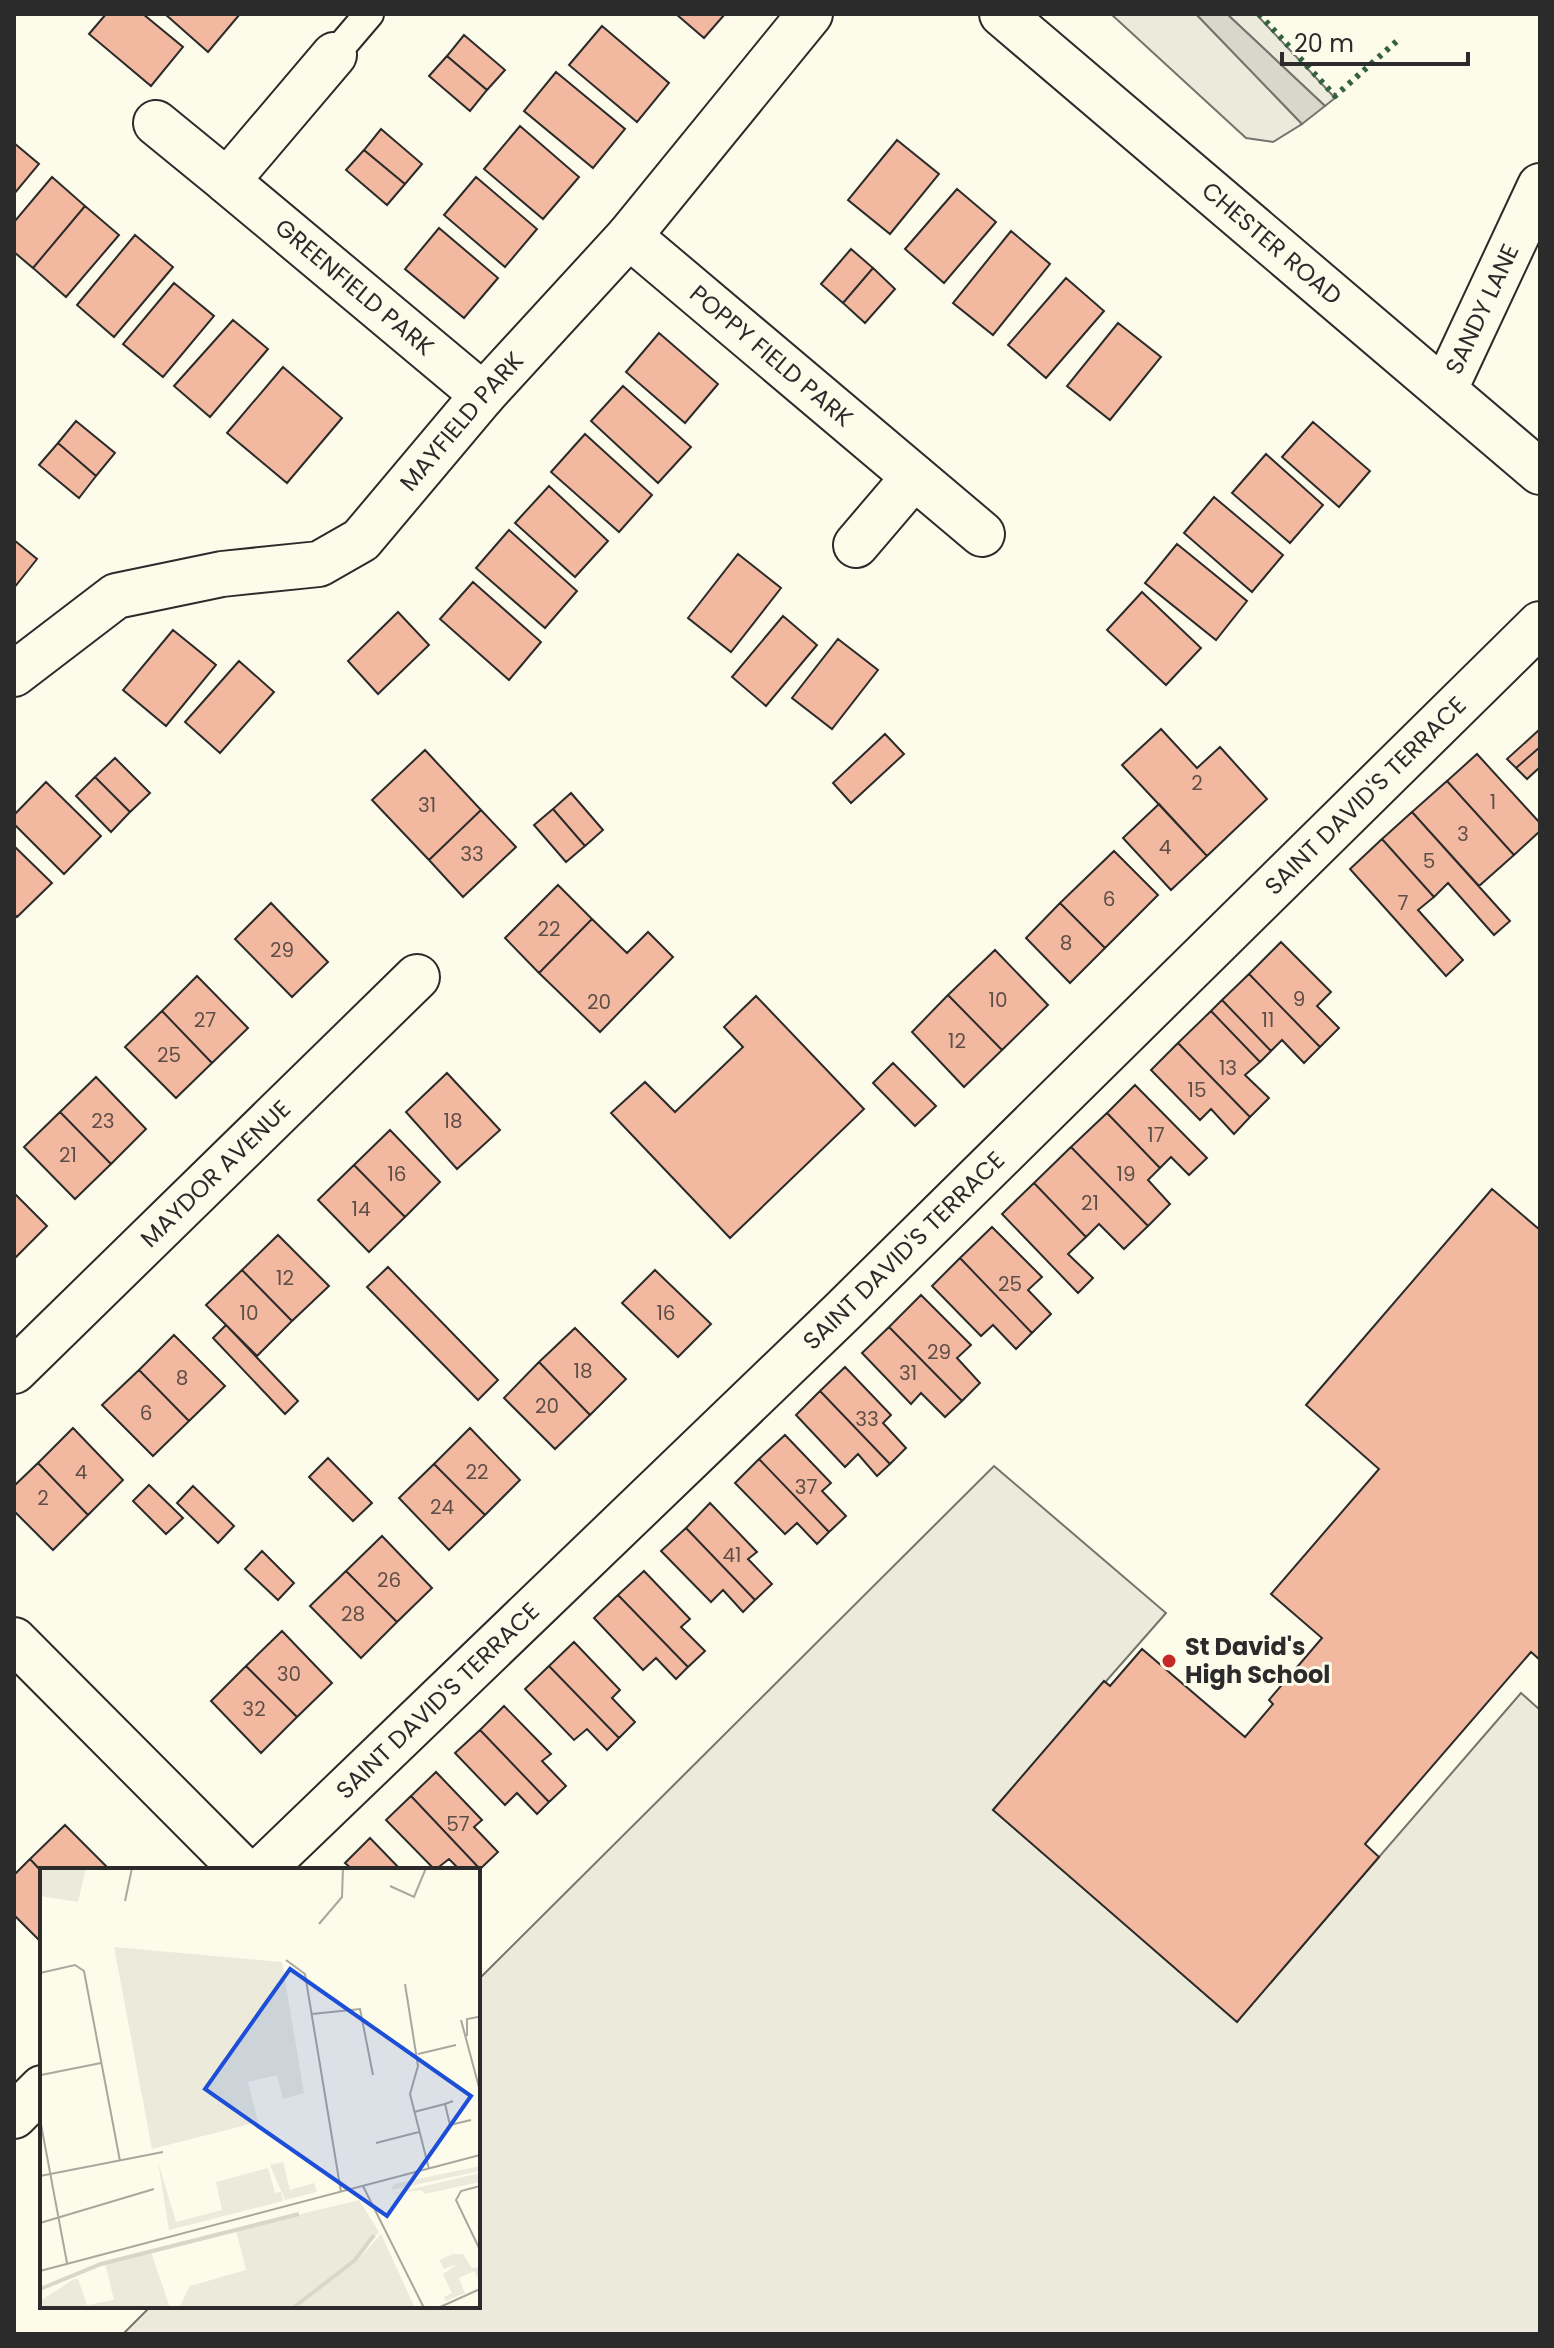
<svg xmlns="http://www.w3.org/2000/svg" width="1554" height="2348" font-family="Poppins,sans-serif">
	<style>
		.green { fill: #ecebdb; stroke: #74746e; stroke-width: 2 }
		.water { fill: #d8d7c9; stroke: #74746e; stroke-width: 2 }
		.building { fill: #f2b8a0; stroke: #2b2b2b; stroke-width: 2 }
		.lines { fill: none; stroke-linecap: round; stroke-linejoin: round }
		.lane-casing { stroke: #2b2b2b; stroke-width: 32 }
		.street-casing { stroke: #2b2b2b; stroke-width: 48 }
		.secondary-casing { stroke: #2b2b2b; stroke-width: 48 }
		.primary-casing { stroke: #2b2b2b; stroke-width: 48 }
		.lane { stroke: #fdfbea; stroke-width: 28 }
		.street { stroke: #fdfbea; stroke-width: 44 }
		.secondary { stroke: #fdfbea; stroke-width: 44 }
		.primary { stroke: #fdfbea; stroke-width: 44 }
		.hedge { stroke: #34623c; stroke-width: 6; stroke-dasharray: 4 6; stroke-linecap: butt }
		.poi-dot { fill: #c62828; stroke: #fdfbea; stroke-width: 3 }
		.labels { text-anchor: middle; stroke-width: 6; stroke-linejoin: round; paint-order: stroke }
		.number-label { font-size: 20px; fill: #5d4e48 }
		.street-label { font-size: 24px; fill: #2b2b2b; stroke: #fdfbea }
		.poi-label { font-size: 24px; font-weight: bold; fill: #2b2b2b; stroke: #fdfbea; text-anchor: start }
		.inset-river { fill: none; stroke: #d8d7c9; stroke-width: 4 }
		.inset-road { fill: none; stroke: #a9a89e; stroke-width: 2 }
		.view { fill: #1d4ed8; fill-opacity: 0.15; stroke: #1d4ed8; stroke-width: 4 }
		.inset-edge { fill: none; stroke: #2b2b2b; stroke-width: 4 }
	</style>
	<rect width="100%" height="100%" fill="#fdfbea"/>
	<path class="green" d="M 1111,14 L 1196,14 L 1302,124 L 1273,142 L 1246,138 Z
		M 1227,14 L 1256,14 L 1335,98 L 1325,106 Z
		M 994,1466 L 1166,1613 L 993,1810 L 1237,2021 L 1521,1693 L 1540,1710 L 1540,2334 L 123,2334 L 151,2306 L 478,2306 L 478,1980 Z"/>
	<path class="water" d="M 1196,14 L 1227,14 L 1325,106 L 1302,124 Z"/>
	<path class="building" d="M 106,14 L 143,14 L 183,47 L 151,86 L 89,34 Z
		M 165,14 L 240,14 L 208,52 Z
		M 676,14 L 725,14 L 704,38 Z
		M 602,26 L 669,83 L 637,122 L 569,65 Z
		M 464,35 L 505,70 L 487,90 L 447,56 Z
		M 447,56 L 487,90 L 470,111 L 429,76 Z
		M 556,72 L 625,129 L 593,168 L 524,111 Z
		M 520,126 L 579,177 L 543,219 L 484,169 Z
		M 381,129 L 422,164 L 405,184 L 364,150 Z
		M 897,140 L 939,174 L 890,234 L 848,200 Z
		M 14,143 L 39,164 L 14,194 Z
		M 364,150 L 405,184 L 387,205 L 346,170 Z
		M 52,177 L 85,206 L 33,268 L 14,252 L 14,222 Z
		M 476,177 L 537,229 L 505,267 L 444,215 Z
		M 957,189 L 996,222 L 944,283 L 905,249 Z
		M 85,206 L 119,235 L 66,297 L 33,268 Z
		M 439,228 L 498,278 L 464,318 L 405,269 Z
		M 1011,231 L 1050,264 L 993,335 L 953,303 Z
		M 135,235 L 173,267 L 114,337 L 77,305 Z
		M 851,249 L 873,268 L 843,303 L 821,284 Z
		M 873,268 L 895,289 L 865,323 L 843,303 Z
		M 1066,278 L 1104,311 L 1046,378 L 1008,345 Z
		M 174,283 L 214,316 L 163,377 L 123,344 Z
		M 233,320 L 268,349 L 210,417 L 174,386 Z
		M 1118,323 L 1161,357 L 1110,420 L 1067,386 Z
		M 659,333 L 718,384 L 685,423 L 626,372 Z
		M 283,367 L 342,418 L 287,483 L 227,433 Z
		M 623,386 L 691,447 L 658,483 L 591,421 Z
		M 76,421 L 115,453 L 96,476 L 58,443 Z
		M 1313,422 L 1370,471 L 1339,507 L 1282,457 Z
		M 585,434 L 652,495 L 619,532 L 551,472 Z
		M 58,443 L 96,476 L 79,498 L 39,465 Z
		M 1266,454 L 1323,505 L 1290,543 L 1232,493 Z
		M 549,486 L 608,541 L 575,577 L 515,523 Z
		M 1214,497 L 1283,555 L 1252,592 L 1184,533 Z
		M 509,530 L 577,591 L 545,628 L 476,568 Z
		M 14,540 L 37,559 L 14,588 Z
		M 1177,544 L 1247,601 L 1216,640 L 1145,583 Z
		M 738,554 L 781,588 L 731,652 L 688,618 Z
		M 473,582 L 541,642 L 509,680 L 440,619 Z
		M 1142,592 L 1201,648 L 1166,685 L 1107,630 Z
		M 398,612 L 429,645 L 378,694 L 348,661 Z
		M 783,616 L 817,645 L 766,706 L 732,677 Z
		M 173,630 L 216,665 L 166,726 L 123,690 Z
		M 838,639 L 878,670 L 832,729 L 792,698 Z
		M 239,661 L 274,692 L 220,753 L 185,722 Z
		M 1161,729 L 1197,768 L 1220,747 L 1267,799 L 1207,856 L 1122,765 Z
		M 1540,729 L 1540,747 L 1516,768 L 1507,759 Z
		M 885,734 L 904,754 L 851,803 L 833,783 Z
		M 1540,747 L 1540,767 L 1527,779 L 1516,768 Z
		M 425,750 L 481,810 L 429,860 L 372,800 Z
		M 1477,754 L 1540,823 L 1540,831 L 1514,855 L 1447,781 Z
		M 115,758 L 150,793 L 130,812 L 95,777 Z
		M 95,777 L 130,812 L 111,832 L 76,796 Z
		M 1447,781 L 1514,855 L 1479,886 L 1412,812 Z
		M 46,782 L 101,836 L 64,874 L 14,824 L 14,815 Z
		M 571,793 L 603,830 L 585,846 L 553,809 Z
		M 1159,804 L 1207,856 L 1171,890 L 1123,838 Z
		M 553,809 L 585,846 L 566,862 L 534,825 Z
		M 481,810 L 516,847 L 463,897 L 429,860 Z
		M 1412,812 L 1510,921 L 1494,935 L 1448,883 L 1434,897 L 1382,839 Z
		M 1382,839 L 1434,897 L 1418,910 L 1463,960 L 1446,976 L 1350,869 Z
		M 14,846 L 52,883 L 17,917 L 14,914 Z
		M 1114,851 L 1158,895 L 1105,948 L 1060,903 Z
		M 558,885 L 592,919 L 539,973 L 505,938 Z
		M 271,903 L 328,962 L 292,997 L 235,939 Z
		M 1060,903 L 1105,948 L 1070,983 L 1026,938 Z
		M 592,919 L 627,953 L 648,932 L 673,957 L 600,1032 L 539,973 Z
		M 1281,942 L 1331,992 L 1317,1006 L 1339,1028 L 1320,1047 L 1249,974 Z
		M 995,950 L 1048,1005 L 1002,1050 L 948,995 Z
		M 1249,974 L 1320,1047 L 1304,1063 L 1282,1040 L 1271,1051 L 1222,1000 Z
		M 197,976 L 248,1028 L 212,1063 L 162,1011 Z
		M 948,995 L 1002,1050 L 964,1087 L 912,1032 Z
		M 756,996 L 864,1109 L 730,1238 L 611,1113 L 645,1082 L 675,1112 L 743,1047 L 724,1027 Z
		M 1222,1000 L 1271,1051 L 1260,1062 L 1211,1011 Z
		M 162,1011 L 212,1063 L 176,1098 L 125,1047 Z
		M 1211,1011 L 1260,1062 L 1245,1075 L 1269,1098 L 1250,1117 L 1178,1043 Z
		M 1178,1043 L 1250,1117 L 1234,1134 L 1211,1109 L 1200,1120 L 1151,1070 Z
		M 893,1063 L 936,1106 L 915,1126 L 873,1083 Z
		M 447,1073 L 500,1130 L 457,1169 L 406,1112 Z
		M 96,1077 L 146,1129 L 111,1164 L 60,1112 Z
		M 1135,1085 L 1207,1158 L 1189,1175 L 1171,1157 L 1160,1168 L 1107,1113 Z
		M 60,1112 L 111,1164 L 75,1199 L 24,1147 Z
		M 1107,1113 L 1160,1168 L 1148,1180 L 1170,1204 L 1148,1226 L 1071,1147 Z
		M 390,1130 L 440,1182 L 405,1217 L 354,1165 Z
		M 1071,1147 L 1148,1226 L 1124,1249 L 1099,1224 L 1086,1237 L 1034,1183 Z
		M 354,1165 L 405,1217 L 369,1252 L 318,1200 Z
		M 1034,1183 L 1086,1237 L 1068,1254 L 1093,1278 L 1078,1293 L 1002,1214 Z
		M 1492,1189 L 1540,1230 L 1540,1660 L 1531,1652 L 1365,1844 L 1379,1857 L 1237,2022 L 993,1810 L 1104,1681 L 1110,1686 L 1142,1649 L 1245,1737 L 1273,1704 L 1269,1700 L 1322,1638 L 1271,1594 L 1379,1469 L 1306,1405 Z
		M 14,1193 L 47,1226 L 14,1259 Z
		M 992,1227 L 1042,1277 L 1028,1290 L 1051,1314 L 1032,1333 L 960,1258 Z
		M 278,1235 L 329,1286 L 292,1321 L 242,1270 Z
		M 960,1258 L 1032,1333 L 1016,1349 L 993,1325 L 981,1336 L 932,1286 Z
		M 388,1267 L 498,1380 L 478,1400 L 367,1287 Z
		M 242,1270 L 292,1321 L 257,1356 L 206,1305 Z
		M 655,1270 L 711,1324 L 678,1357 L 622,1303 Z
		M 921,1295 L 971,1345 L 957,1358 L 980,1383 L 962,1401 L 889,1327 Z
		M 226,1325 L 298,1401 L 285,1414 L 213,1338 Z
		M 889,1327 L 962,1401 L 945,1417 L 921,1393 L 911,1404 L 862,1353 Z
		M 575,1328 L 626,1379 L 590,1415 L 539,1362 Z
		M 174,1335 L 225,1386 L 189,1421 L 139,1370 Z
		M 539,1362 L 590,1415 L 555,1449 L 504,1398 Z
		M 845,1367 L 891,1415 L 883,1423 L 906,1448 L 890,1464 L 820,1391 Z
		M 139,1370 L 189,1421 L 153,1456 L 102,1405 Z
		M 820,1391 L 890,1464 L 877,1476 L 858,1454 L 845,1467 L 796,1415 Z
		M 73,1428 L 123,1480 L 88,1515 L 38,1463 Z
		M 470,1428 L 520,1480 L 485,1515 L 434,1464 Z
		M 785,1435 L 831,1483 L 822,1491 L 846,1516 L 829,1532 L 759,1459 Z
		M 328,1458 L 372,1503 L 353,1521 L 309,1477 Z
		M 759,1459 L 829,1532 L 817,1544 L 797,1523 L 785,1534 L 735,1483 Z
		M 38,1463 L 88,1515 L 53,1550 L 14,1511 L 14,1486 Z
		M 434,1464 L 485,1515 L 449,1550 L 399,1498 Z
		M 149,1485 L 183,1518 L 166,1534 L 133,1501 Z
		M 193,1486 L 234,1526 L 218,1543 L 177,1503 Z
		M 710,1503 L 757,1552 L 748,1559 L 772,1584 L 755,1600 L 686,1528 Z
		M 686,1528 L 755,1600 L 743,1612 L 723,1590 L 711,1602 L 661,1551 Z
		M 382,1536 L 432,1588 L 397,1622 L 346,1571 Z
		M 262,1551 L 294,1583 L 278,1600 L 245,1569 Z
		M 346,1571 L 397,1622 L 361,1658 L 310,1606 Z
		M 644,1571 L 690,1619 L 681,1627 L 705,1651 L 688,1667 L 618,1595 Z
		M 618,1595 L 688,1667 L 676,1679 L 656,1658 L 643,1670 L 594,1618 Z
		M 282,1631 L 332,1683 L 297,1717 L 246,1666 Z
		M 574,1642 L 620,1690 L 612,1698 L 635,1722 L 619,1738 L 549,1666 Z
		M 246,1666 L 297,1717 L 261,1753 L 211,1701 Z
		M 549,1666 L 619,1738 L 607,1750 L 587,1729 L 574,1740 L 525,1689 Z
		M 504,1706 L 551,1754 L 542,1761 L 566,1786 L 549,1802 L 480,1730 Z
		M 480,1730 L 549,1802 L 537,1814 L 517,1793 L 505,1805 L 455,1753 Z
		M 436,1772 L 482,1820 L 474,1827 L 498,1852 L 480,1869 L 411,1796 Z
		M 411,1796 L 480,1869 L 478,1871 L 460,1870 L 449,1859 L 435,1870 L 386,1820 Z
		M 65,1825 L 110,1870 L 42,1872 L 30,1859 Z
		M 370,1838 L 401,1870 L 353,1870 L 345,1863 Z
		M 30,1859 L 42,1872 L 42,1943 L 14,1915 L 14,1875 Z"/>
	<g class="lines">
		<defs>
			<path id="lane" d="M 334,55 L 369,14"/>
			<g id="street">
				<path d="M 156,123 L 227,181 L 334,55"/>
				<path id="s1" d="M 227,181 L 483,395"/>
				<path id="s2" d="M 629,236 L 982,534"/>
				<path d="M 856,545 L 914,477"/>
				<path id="s3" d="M 14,674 L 116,596 L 222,574 L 319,564 L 361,540 L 483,395 L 629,236 L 810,14"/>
				<path id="s4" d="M 14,1371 L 417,977"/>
				<path d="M 14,1640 L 243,1870"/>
				<path id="s5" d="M 262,1870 L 841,1313 L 1540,624"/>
				<path d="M 14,2116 L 42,2088"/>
			</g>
			<g id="secondary">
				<path id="s6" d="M 1445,389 L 1540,186"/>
			</g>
			<g id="primary">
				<path id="s7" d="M 1002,14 L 1540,472"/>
			</g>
		</defs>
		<use href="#lane" class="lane-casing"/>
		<use href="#street" class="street-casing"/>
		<use href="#secondary" class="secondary-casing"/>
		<use href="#primary" class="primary-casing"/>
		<use href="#lane" class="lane"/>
		<use href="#street" class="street"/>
		<use href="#secondary" class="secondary"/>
		<use href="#primary" class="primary"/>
		<path class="hedge" d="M 1259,14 L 1335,96 L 1398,40"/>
	</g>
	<circle class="poi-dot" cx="1169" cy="1661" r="8"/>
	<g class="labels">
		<g class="number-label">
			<text x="1197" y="790">2</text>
			<text x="1493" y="809">1</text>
			<text x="427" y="812">31</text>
			<text x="1463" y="841">3</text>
			<text x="1165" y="854">4</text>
			<text x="472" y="861">33</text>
			<text x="1429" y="868">5</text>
			<text x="1109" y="906">6</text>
			<text x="1403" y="910">7</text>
			<text x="549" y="936">22</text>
			<text x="1066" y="950">8</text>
			<text x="282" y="957">29</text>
			<text x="1299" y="1006">9</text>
			<text x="998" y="1007">10</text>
			<text x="599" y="1009">20</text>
			<text x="205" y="1027">27</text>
			<text x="1268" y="1027">11</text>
			<text x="957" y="1048">12</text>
			<text x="169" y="1062">25</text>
			<text x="1228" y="1075">13</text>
			<text x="1197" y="1097">15</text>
			<text x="103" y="1128">23</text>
			<text x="453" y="1128">18</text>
			<text x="1156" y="1142">17</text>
			<text x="68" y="1162">21</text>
			<text x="397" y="1181">16</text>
			<text x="1126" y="1181">19</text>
			<text x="1090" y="1210">21</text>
			<text x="361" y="1216">14</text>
			<text x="285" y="1285">12</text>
			<text x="1010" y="1291">25</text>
			<text x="249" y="1320">10</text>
			<text x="666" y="1320">16</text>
			<text x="939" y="1359">29</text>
			<text x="583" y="1378">18</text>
			<text x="908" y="1380">31</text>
			<text x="182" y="1385">8</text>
			<text x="547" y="1413">20</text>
			<text x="146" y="1420">6</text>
			<text x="867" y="1426">33</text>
			<text x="81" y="1479">4</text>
			<text x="477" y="1479">22</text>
			<text x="806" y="1494">37</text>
			<text x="43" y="1505">2</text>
			<text x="442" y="1514">24</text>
			<text x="732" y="1562">41</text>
			<text x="389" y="1587">26</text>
			<text x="353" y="1621">28</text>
			<text x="289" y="1681">30</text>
			<text x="254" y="1716">32</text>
			<text x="458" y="1831">57</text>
		</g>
		<g class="street-label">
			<text dy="8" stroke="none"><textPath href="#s7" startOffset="354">CHESTER ROAD</textPath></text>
			<text dy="8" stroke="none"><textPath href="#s1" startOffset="166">GREENFIELD PARK</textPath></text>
			<text dy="8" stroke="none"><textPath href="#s6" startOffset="88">SANDY LANE</textPath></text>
			<text dy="8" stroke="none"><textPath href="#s2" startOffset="186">POPPY FIELD PARK</textPath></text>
			<text dy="8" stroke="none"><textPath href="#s3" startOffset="538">MAYFIELD PARK</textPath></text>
			<text dy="8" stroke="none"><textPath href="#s5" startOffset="1540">SAINT DAVID'S TERRACE</textPath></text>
			<text dy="8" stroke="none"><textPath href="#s4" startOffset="282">MAYDOR AVENUE</textPath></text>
			<text dy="8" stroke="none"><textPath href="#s5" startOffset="892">SAINT DAVID'S TERRACE</textPath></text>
			<text dy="8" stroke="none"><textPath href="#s5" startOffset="244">SAINT DAVID'S TERRACE</textPath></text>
		</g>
		<g class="poi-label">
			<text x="1185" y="1655">St David's<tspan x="1185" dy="28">High School</tspan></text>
		</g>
	</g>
	<g transform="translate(40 1868)">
		<rect width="440" height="440" fill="#fdfbea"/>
		<path d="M 0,0 L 46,0 L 38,34 L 0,28 ZM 74,79 L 242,94 L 264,225 L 243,231 L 237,207 L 208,214 L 218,254 L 112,281 ZM 118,294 L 136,354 L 182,342 L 176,314 L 228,300 L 235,325 L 241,324 L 243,333 L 129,362 ZM 243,294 L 250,322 L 274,315 L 277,324 L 245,332 L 230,297 ZM 440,298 L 440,303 L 351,322 L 354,316 ZM 440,305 L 440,314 L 384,326 L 382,322 L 351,326 ZM 319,332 L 339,364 L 315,392 L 253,440 L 139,440 L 150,418 L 206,402 L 196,362 ZM 341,366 L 375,440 L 255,440 L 317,393 ZM 111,384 L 130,440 L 0,440 L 0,433 L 34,411 L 38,411 L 47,437 L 74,432 L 65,395 ZM 413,386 L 423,386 L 432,400 L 440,399 L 440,415 L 434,403 L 419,410 L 425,425 L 406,433 L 404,429 L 412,425 L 403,406 L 418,396 L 404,401 L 399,392 Z" fill="#ecebdb"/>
		<path class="inset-river" d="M 0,421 L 61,396 L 259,346M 253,440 L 315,392 L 334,367"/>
		<path class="inset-road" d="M 350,18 L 374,29 L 386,0M 85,33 L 92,0M 279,56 L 302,29 L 303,0M 246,92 L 265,106 L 301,324M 0,105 L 35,97 L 44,103 L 80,293M 365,116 L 378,198 L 370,226 L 389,301M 272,146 L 320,141 L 333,207M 421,152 L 440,223M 427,168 L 427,151 L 438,149M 378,186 L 416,177M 1,207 L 61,195M 413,233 L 405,236 L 410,257 L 431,252M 374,244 L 405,236M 0,251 L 27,395M 336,275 L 379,264M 0,308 L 123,284M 323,318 L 384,440M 440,318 L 421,323 L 416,332 L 440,382M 0,355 L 114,321M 0,403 L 440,287M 398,440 L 440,421"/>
		<path class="view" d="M 250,101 L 431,228 L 347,348 L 165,221 Z"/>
		<rect width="440" height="440" class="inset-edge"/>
	</g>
	<rect width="1554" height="2348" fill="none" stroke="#2b2b2b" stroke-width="32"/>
	<path d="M1282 52v12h186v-12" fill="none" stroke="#2b2b2b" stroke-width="4"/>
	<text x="1294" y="52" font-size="24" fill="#2b2b2b" stroke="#fdfbea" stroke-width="6" paint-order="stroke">20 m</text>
</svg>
